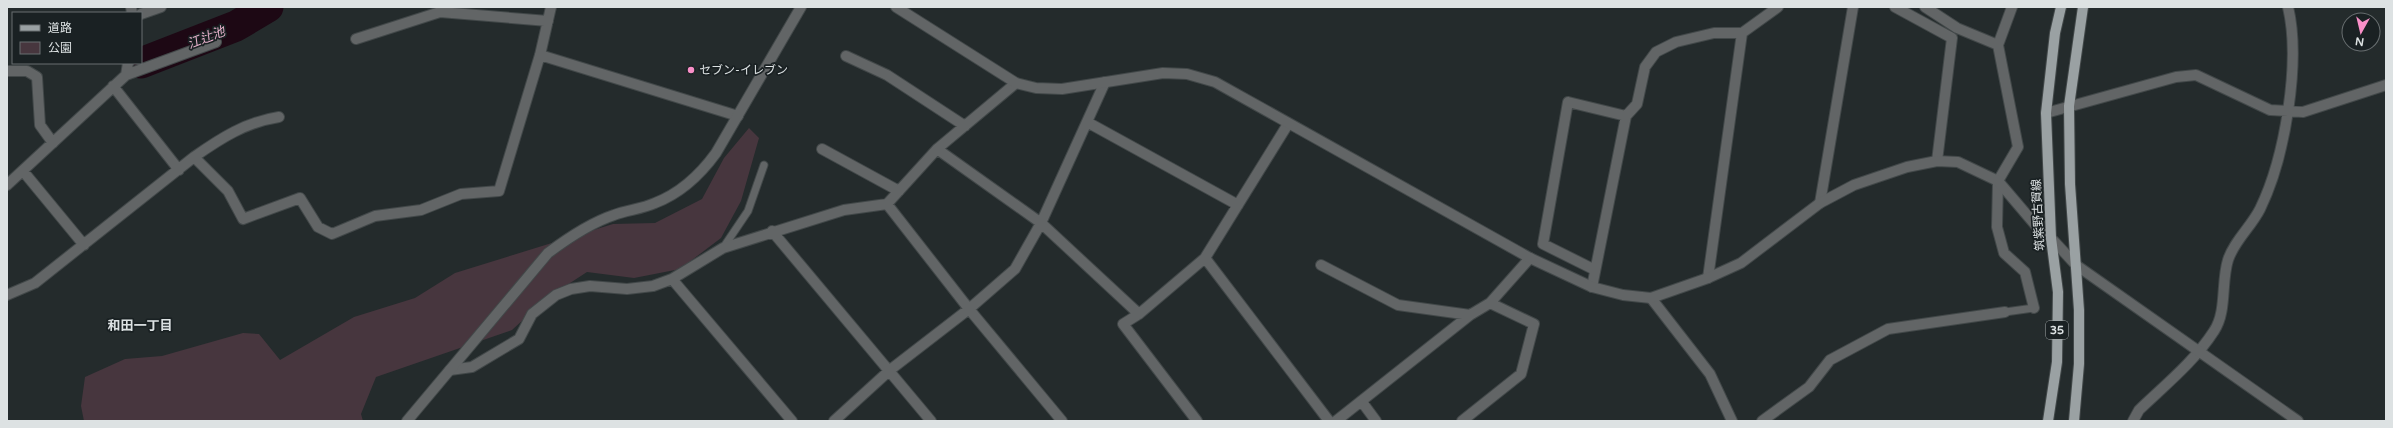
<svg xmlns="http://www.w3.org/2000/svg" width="2393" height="428" font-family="'Varela Round','Noto Sans JP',sans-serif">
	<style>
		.green { fill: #47363e }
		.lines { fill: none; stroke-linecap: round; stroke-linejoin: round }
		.river { stroke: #1d0814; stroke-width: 31 }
		.service-casing { stroke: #424849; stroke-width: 9 }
		.minor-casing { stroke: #424849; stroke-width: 12 }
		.tertiary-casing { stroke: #424849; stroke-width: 12 }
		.primary-casing { stroke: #424849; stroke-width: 12 }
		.service { stroke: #626566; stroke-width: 7 }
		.minor { stroke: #626566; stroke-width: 10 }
		.tertiary { stroke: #626566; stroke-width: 10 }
		.primary { stroke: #9aa1a3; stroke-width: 10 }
		.poi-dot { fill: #f98fc8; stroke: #1a2123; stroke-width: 1.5 }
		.labels { text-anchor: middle; stroke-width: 3.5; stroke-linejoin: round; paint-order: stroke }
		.shield { fill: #1a2123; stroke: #a2a8a9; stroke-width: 1 }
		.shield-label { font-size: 11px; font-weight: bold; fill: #dde2e3 }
		.poi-label { font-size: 12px; fill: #dde2e3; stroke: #1a2123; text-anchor: start }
		.street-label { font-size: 12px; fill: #dde2e3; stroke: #1a2123 }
		.water-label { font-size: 13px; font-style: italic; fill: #e9b3cd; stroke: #1a2123 }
		.neighbourhood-label { font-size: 13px; font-weight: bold; fill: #dde2e3; stroke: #1a2123 }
	</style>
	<rect width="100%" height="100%" fill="#242b2c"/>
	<path class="green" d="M 749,128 L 759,138 L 741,201 L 721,238 L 680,269 L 634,278 L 587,272 L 547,298 L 512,330 L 376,377 L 361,414 L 363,421 L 84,421 L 81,406 L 85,377 L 125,359 L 162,356 L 243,333 L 259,334 L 280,360 L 354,317 L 415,298 L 455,273 L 613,224 L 655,223 L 702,199 L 724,158 Z"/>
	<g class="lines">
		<path class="river" d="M 141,63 L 236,26 L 268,7"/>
		<defs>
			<path id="service" d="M 723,248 L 748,211 L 764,165
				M 2005,312 L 2034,308"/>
			<path id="minor" d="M 1895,7 L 1952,38 L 1937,161
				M 1925,7 L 1957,28 L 1998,45 L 2018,147 L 1998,181 L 1997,227 L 2004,253 L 2025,272 L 2034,308
				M 356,39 L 440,12 L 548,21
				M 1998,45 L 2012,7
				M 540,55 L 738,116
				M 846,56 L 887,75 L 965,126
				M 7,71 L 27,71 L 37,77 L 40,125 L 53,143
				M 126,75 L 216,42
				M 113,86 L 179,170
				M 2046,113 L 2176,77 L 2196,75 L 2270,110 L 2303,112 L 2386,85
				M 1087,122 L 1238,205
				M 822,149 L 899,191
				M 937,149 L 1041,223 L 1139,314
				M 194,157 C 221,138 246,122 279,117
				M 23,171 L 84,245
				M 7,185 L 126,75 L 128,63
				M 1820,203 L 1853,7
				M 887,204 L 969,309 L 1062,421
				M 772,231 L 931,421
				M 1205,258 L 1329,421
				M 1321,265 L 1398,305 L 1470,315
				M 1595,270 L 1543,244 L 1568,102 L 1626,116 L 1637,104 L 1645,67 L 1656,52 L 1676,42 L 1714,33 L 1742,33 L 1778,7
				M 1708,278 L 1742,33
				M 672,279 L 792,421
				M 1592,287 L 1626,116
				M 7,295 L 35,283 L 194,157 L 228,191 L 243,219 L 300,198 L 318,227 L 332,234 L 375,216 L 421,210 L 461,194 L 499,191 L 540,55 L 551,7
				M 1651,298 L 1710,374 L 1732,421
				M 450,370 L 472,367 L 519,339 L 532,314 L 556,295 L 571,289 L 590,286 L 627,289 L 653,286 L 672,279 L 723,248 L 844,210 L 887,204 L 937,149 L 1016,83
				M 1362,402 L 1376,421
				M 834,421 L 890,370 L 969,309 L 1015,269 L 1041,223 L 1105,82
				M 1197,421 L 1123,324 L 1139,314 L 1205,258 L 1288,124
				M 1336,421 L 1470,315 L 1490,303 L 1530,258
				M 1462,421 L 1521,374 L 1534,324 L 1490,303
				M 1762,421 L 1809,387 L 1830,360 L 1888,329 L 2005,312
				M 2133,421 L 2139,410 C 2165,385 2194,362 2214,331 C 2227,312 2221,282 2228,260 C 2234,241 2251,227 2260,209 C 2285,158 2301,62 2288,7"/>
			<path id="tertiary" d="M 131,7 L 132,13
				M 896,7 L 1016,83 L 1036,88 L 1062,89 L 1163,73 L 1187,74 L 1215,82 L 1530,258 L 1592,287 L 1623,295 L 1651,298 L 1708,278 L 1741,263 L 1820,203 L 1854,185 L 1907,167 L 1937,161 L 1958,162 L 1998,181 L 2038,228 L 2051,238 L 2076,265 L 2298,421
				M 141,14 L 161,7
				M 407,421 L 548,253 C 568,238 590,223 614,215 C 627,210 642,209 655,203 C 681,193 700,175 716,153 L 801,7"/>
			<path id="primary" d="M 2048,421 L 2057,362 L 2058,292 L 2051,238 L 2046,113 L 2055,33 L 2061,7
				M 2074,421 L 2079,364 L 2079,310 L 2070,184 L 2069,106 L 2083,7"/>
		</defs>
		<use href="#service" class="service-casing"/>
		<use href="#minor" class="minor-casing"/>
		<use href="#tertiary" class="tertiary-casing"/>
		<use href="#primary" class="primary-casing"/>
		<use href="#service" class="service"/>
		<use href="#minor" class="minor"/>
		<use href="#tertiary" class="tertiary"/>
		<use href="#primary" class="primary"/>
	</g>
	<circle class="poi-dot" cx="691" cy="70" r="4"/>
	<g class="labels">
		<rect class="shield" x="2046" y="321" width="22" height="18" rx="3"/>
		<g class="shield-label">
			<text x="2057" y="334">35</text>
		</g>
		<g class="poi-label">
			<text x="699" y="74">セブン-イレブン</text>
		</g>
		<g class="street-label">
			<text transform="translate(2038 215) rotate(-93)" y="4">筑紫野古賀線</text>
		</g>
		<g class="water-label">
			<text transform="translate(206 37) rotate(-21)" y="5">江辻池</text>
		</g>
		<g class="neighbourhood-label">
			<text x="140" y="330">和田一丁目</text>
		</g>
	</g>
	<rect width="2393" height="428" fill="none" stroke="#dde2e3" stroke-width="16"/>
	<rect x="12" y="12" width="130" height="52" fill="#1a2123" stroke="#686e70"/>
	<rect x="20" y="25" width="20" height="6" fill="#9aa1a3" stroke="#686e70"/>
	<text x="48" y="32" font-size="12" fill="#dde2e3">道路</text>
	<rect x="20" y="42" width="20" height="12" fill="#47363e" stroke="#686e70"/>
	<text x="48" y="52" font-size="12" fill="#dde2e3">公園</text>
	<g transform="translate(2361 32) rotate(188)"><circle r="19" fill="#1a2123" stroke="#686e70"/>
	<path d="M0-3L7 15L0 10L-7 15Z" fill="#f98fc8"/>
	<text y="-6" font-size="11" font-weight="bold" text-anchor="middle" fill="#dde2e3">N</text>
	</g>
</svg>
